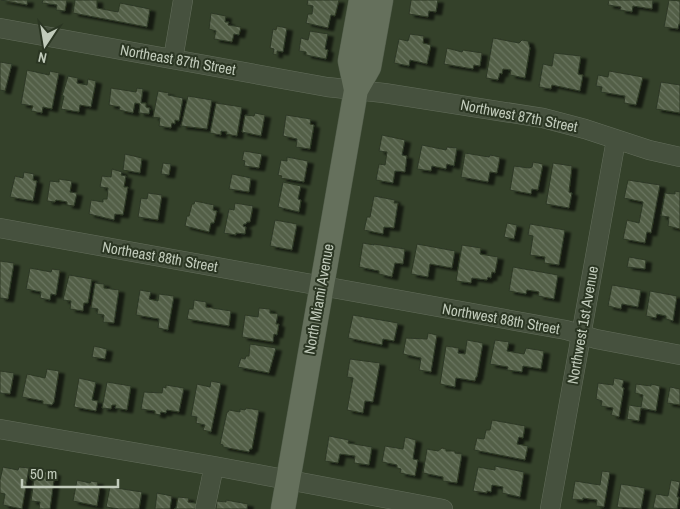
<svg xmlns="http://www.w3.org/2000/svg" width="680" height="509" font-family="'Archivo Narrow',sans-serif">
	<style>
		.building { fill: url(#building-back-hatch); stroke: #2d3825; filter: url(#shadow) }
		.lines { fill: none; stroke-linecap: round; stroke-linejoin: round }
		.minor-casing { stroke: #646e5c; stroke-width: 20 }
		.major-casing { stroke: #525d4b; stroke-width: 25 }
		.minor { stroke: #46513e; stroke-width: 19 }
		.major { stroke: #65705c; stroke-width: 24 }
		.labels { text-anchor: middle; stroke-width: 4; stroke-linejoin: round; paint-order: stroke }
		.street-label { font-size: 15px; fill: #c1cbbb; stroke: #2b3623 }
	</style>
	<defs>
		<pattern id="building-back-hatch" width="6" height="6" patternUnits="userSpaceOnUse" patternTransform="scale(1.25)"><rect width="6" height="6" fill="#535f47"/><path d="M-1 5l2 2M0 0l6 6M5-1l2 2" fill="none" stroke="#6a7560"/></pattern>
		<filter id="shadow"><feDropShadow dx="5.5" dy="3" stdDeviation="1" flood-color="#0009"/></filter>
	</defs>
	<rect width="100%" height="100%" fill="#34412a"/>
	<path class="building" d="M 1,0 L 28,0 L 27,5 Z
		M 43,0 L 67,0 L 65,11 L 56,10 L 57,5 L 42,3 Z
		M 75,0 L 97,0 L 97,8 L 118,12 L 120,3 L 150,9 L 147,27 L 73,13 Z
		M 308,0 L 339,0 L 335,16 L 331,15 L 328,28 L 306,23 L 308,14 L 312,14 L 313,6 L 307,5 Z
		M 411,0 L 438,0 L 436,12 L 429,11 L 428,17 L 409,14 Z
		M 609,0 L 653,0 L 652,9 L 633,6 L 632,12 L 620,10 L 621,7 L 608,5 Z
		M 669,0 L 680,1 L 680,24 L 679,24 L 678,29 L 664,27 Z
		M 211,13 L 226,16 L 225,22 L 229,22 L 228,25 L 241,27 L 239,35 L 234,34 L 232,42 L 214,39 L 216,31 L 209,29 Z
		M 277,26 L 287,28 L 283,52 L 277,51 L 277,55 L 273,54 L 274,49 L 270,48 L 273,29 L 276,30 Z
		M 310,31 L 328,34 L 325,49 L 328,50 L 326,59 L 306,55 L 306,52 L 299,51 L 301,38 L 308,40 Z
		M 410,34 L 424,36 L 423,43 L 431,45 L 427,64 L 410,60 L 409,66 L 394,63 L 399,39 L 408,41 Z
		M 493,38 L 519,43 L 522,40 L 528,41 L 530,48 L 525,78 L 510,75 L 511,70 L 503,69 L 502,74 L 500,73 L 498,80 L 486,78 Z
		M 447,48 L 462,52 L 463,50 L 482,53 L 480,66 L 474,65 L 473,69 L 444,64 Z
		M 554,53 L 581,56 L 578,74 L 583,75 L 580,91 L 552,85 L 551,89 L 539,87 L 543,64 L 552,66 Z
		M 0,62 L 12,64 L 5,91 L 0,90 Z
		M 27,70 L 49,75 L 50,71 L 59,73 L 52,109 L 43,107 L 42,113 L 31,111 L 33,106 L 21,104 Z
		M 609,71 L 643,77 L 636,105 L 624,103 L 625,96 L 601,92 L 602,87 L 596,86 L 598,75 L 608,77 Z
		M 68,76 L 78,78 L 77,83 L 87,85 L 88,79 L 96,81 L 91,107 L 80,105 L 79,112 L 61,109 L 64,96 L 62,96 Z
		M 661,82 L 680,85 L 680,113 L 656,109 Z
		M 111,88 L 136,92 L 137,88 L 143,89 L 141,103 L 146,103 L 146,107 L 150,108 L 149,114 L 139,113 L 140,104 L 135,103 L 133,113 L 119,110 L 120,107 L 109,105 Z
		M 158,91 L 169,93 L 168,95 L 183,98 L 179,121 L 175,120 L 175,124 L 172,123 L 171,128 L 159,126 L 160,118 L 153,117 Z
		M 188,96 L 212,100 L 207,129 L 181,126 Z
		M 216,103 L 242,107 L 237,136 L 226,134 L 227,132 L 221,131 L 221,135 L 210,133 Z
		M 255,113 L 265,115 L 261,136 L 242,132 L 245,115 L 254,116 Z
		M 286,115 L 311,119 L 310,124 L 314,125 L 310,149 L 296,147 L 297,139 L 283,136 Z
		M 382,135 L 405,140 L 402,155 L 407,156 L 405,172 L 395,171 L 393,183 L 376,180 L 379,164 L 385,165 L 387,152 L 379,151 Z
		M 422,145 L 446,150 L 447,147 L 457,148 L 454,166 L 447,164 L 446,169 L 432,166 L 431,171 L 417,169 Z
		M 244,151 L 262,154 L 259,168 L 244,166 L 245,161 L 242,160 Z
		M 465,153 L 489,157 L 490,155 L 500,157 L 497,173 L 490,172 L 488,182 L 461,177 Z
		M 125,154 L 142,158 L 140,173 L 123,170 Z
		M 287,157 L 308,161 L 304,182 L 281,178 L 282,176 L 278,175 L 281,160 L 287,161 Z
		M 533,162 L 543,164 L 538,190 L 532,189 L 531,194 L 510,190 L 514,166 L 529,168 L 532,167 Z
		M 163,163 L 171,164 L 169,175 L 161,174 Z
		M 553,163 L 572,166 L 569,192 L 572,193 L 569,208 L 546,204 Z
		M 112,169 L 122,172 L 121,175 L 126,176 L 124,187 L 128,187 L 123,215 L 115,214 L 114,220 L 89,214 L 91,200 L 103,202 L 103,199 L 107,199 L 108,188 L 100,187 L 102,176 L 111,177 Z
		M 24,172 L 34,174 L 33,180 L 37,181 L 33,201 L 10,197 L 15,176 L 23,178 Z
		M 232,174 L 251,178 L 249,192 L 229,189 Z
		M 59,179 L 72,181 L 70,192 L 77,193 L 74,206 L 67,205 L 67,202 L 56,200 L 55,202 L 47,201 L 50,181 L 59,182 Z
		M 628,180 L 660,185 L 651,233 L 647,232 L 645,243 L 623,239 L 627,220 L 639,223 L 643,202 L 624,198 Z
		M 283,182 L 301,186 L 298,199 L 301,200 L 299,212 L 278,207 Z
		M 675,191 L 680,192 L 680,229 L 668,226 L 669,217 L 661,216 L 665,193 L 675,194 Z
		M 148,193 L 162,195 L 158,220 L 138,217 L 141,198 L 147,199 Z
		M 374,196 L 395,200 L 394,203 L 398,203 L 394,228 L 384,227 L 383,234 L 364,230 L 367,217 L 370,217 Z
		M 195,201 L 214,205 L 213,210 L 217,211 L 214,223 L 211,223 L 209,232 L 185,226 L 187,216 L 189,216 L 192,204 L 194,204 Z
		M 235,203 L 253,206 L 250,222 L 247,222 L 246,224 L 244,224 L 243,226 L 246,227 L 245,234 L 236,233 L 236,235 L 224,233 L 229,209 L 234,210 Z
		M 275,220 L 297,224 L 292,250 L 270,246 Z
		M 507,223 L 517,225 L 514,239 L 504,237 Z
		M 530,224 L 565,230 L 559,265 L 544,263 L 545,257 L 530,255 L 533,236 L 528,235 Z
		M 363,243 L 374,245 L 374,244 L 405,249 L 403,264 L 395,263 L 392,277 L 379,274 L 379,271 L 359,267 Z
		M 417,244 L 455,251 L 452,268 L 430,264 L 428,277 L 411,274 Z
		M 462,245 L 481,248 L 480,254 L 498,257 L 495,273 L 492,272 L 491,278 L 488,277 L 487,280 L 472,278 L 471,283 L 456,281 Z
		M 629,257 L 646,260 L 645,269 L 627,267 Z
		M 0,261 L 14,263 L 8,299 L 0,298 Z
		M 513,267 L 558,275 L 554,299 L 538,296 L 539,292 L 527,290 L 526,294 L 509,291 Z
		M 30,268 L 51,272 L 52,269 L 60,270 L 56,295 L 51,294 L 50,300 L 40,298 L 41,292 L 26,289 Z
		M 69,275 L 92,279 L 88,303 L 84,303 L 83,311 L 70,309 L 71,301 L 63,300 Z
		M 95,283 L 104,284 L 104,288 L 119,290 L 114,323 L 103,322 L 104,315 L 97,314 L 98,309 L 91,308 Z
		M 612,285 L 641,290 L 638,307 L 622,304 L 621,309 L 608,306 Z
		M 140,290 L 151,292 L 149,299 L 158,301 L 159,294 L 174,296 L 168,330 L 158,328 L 159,319 L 136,315 Z
		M 650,291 L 677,296 L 673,321 L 666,319 L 666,316 L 657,314 L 656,318 L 646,316 Z
		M 194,300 L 206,302 L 206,307 L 231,311 L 229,326 L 187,319 L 189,309 L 193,309 Z
		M 259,308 L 270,309 L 270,313 L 278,314 L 276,324 L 279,324 L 277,335 L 274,334 L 273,342 L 242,337 L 245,315 L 258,317 Z
		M 353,315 L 398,323 L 394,341 L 383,339 L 382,345 L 348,338 Z
		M 428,333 L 437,335 L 431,372 L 419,370 L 421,358 L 403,354 L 406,338 L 427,339 Z
		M 467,340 L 483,343 L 477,377 L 476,377 L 475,381 L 456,378 L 455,387 L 440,384 L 446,346 L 459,348 L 458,353 L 465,354 Z
		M 495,340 L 509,342 L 507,351 L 524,354 L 526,348 L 544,351 L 541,369 L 523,366 L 522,372 L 507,370 L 508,367 L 490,364 Z
		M 250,344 L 276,348 L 269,373 L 238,367 L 241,358 L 245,359 L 246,356 L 249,356 Z
		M 94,346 L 107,349 L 105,359 L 92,357 Z
		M 350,359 L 380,363 L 373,402 L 365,401 L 363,413 L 347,410 L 353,378 L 347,377 Z
		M 47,369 L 59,371 L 54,402 L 52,405 L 43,404 L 43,401 L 22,397 L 27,374 L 45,378 Z
		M 0,371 L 14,373 L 10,394 L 0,393 Z
		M 79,378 L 96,382 L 92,400 L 98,401 L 96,411 L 74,407 Z
		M 614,378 L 624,380 L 622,387 L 624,388 L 619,417 L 611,415 L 613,408 L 601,406 L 602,401 L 596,399 L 598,383 L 613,385 Z
		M 211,381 L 221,383 L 211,432 L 203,430 L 205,425 L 196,423 L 197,417 L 191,416 L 197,384 L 210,387 Z
		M 107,382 L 131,386 L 127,410 L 115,408 L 116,405 L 112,405 L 111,409 L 102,408 Z
		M 636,384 L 651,386 L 651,384 L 660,386 L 656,411 L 641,408 L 639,421 L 627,419 L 629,405 L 641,407 L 643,395 L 635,393 Z
		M 166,385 L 184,388 L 179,412 L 167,410 L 166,413 L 161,412 L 160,415 L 155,414 L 155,411 L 141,409 L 144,392 L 162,393 L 163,387 L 166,388 Z
		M 670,387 L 680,389 L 680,405 L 667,403 Z
		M 246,408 L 259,410 L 252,449 L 250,449 L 249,452 L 223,447 L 223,445 L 220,444 L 227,412 L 228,412 L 229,410 L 240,412 L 240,409 L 245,410 Z
		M 492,420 L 525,426 L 523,438 L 519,437 L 517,444 L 528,446 L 525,460 L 474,450 L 477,438 L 484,439 L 486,430 L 490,430 Z
		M 329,436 L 349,440 L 348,443 L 372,447 L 369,465 L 354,463 L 355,456 L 340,454 L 338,463 L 325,461 Z
		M 405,437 L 416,440 L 413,459 L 418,460 L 415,476 L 400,473 L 401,469 L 397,468 L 397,465 L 382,462 L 385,446 L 403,449 Z
		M 442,448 L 446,449 L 446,451 L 455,451 L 455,453 L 462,454 L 457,483 L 443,481 L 443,477 L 423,473 L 427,449 L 438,451 Z
		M 495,466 L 524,472 L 520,497 L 502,493 L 503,487 L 492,485 L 491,492 L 487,491 L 487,493 L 473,491 L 478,467 L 495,470 Z
		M 3,467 L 18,470 L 19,467 L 29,468 L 22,509 L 3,505 L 5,494 L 0,493 L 0,480 Z
		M 39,471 L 55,473 L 50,509 L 39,509 L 40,502 L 31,501 L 35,472 L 39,473 Z
		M 602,471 L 610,472 L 604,507 L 596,506 L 597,500 L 583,498 L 583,500 L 572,499 L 575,481 L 600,485 Z
		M 77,480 L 90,483 L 91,481 L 98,482 L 97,486 L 100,487 L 97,506 L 73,501 Z
		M 671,480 L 680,482 L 677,497 L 679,497 L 677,509 L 653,508 L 656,494 L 668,496 Z
		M 621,484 L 645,488 L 641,509 L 617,507 Z
		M 110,487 L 142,492 L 139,509 L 119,509 L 106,507 Z
		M 157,493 L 172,496 L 170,509 L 155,509 Z
		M 178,497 L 189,498 L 188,502 L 201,504 L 200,509 L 174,509 L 176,508 Z
		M 226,500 L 248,504 L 247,509 L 216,509 L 217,501 L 226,502 Z"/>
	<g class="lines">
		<defs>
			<path id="minor" d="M 0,28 L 327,87 L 384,93 L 543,118 L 585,129 L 649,150 L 680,157
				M 173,59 L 183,0
				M 0,228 L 566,330 L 596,339 L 680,355
				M 0,429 L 214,466 L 443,509
				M 205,509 L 214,466
				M 550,509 L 616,140"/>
			<path id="major" d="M 356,90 L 350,61 L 361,0
				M 283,509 L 356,90 L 369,67 L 381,0"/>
		</defs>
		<use href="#minor" class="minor-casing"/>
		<use href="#major" class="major-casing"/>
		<use href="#minor" class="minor"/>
		<use href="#major" class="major"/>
	</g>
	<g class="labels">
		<g class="street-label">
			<text transform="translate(178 60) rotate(10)" y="5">Northeast 87th Street</text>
			<text transform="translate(519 116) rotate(11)" y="5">Northwest 87th Street</text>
			<text transform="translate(160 257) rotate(10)" y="5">Northeast 88th Street</text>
			<text transform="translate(319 299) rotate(-80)" y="5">North Miami Avenue</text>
			<text transform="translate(501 319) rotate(10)" y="5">Northwest 88th Street</text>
			<text transform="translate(583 325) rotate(-80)" y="5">Northwest 1st Avenue</text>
		</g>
	</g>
	<g transform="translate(45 45) rotate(192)" stroke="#2b3623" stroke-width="4" paint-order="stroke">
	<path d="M0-4L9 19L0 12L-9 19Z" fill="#c1cbbb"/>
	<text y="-8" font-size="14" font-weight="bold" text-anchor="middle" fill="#c1cbbb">N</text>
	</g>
	<path d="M22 479v8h96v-8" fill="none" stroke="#c1cbbb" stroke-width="2.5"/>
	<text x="30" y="479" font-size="15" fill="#c1cbbb" stroke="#2b3623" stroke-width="4" paint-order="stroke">50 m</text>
</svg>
